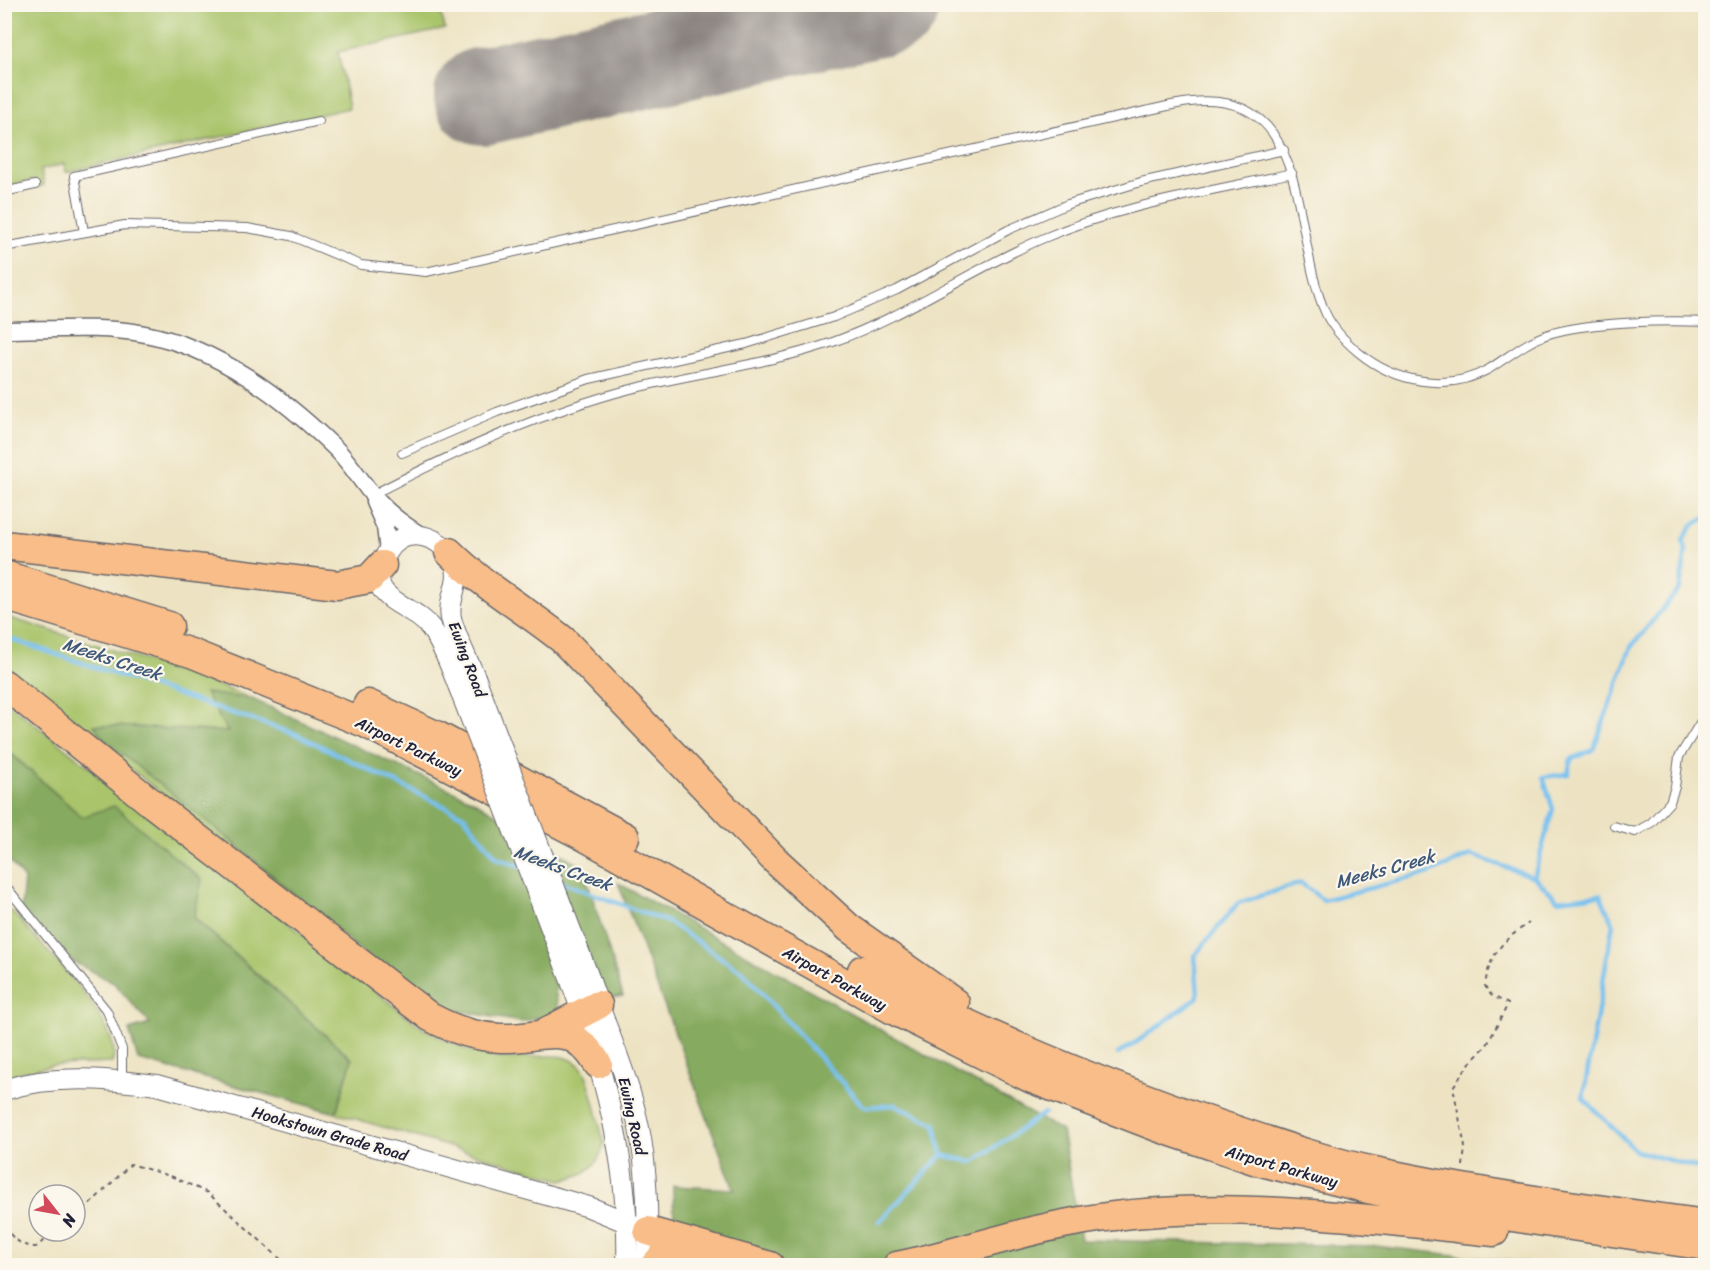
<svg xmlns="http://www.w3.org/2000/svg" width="1710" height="1270" font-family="Sriracha,sans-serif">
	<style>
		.green { fill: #a9c46b; stroke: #667353; stroke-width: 1.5 }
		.forest { fill: #86aa5f; stroke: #54664d; stroke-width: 1.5 }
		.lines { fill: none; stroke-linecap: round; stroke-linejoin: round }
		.stream { stroke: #76c0ef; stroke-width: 4.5 }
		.runway { stroke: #88827f; stroke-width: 98 }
		.service-casing { stroke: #69666b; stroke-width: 10 }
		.minor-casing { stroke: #69666b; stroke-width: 19 }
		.tertiary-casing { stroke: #69666b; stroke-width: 22 }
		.motorway-casing { stroke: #69666b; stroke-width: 31 }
		.path { stroke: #69666b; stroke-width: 2; stroke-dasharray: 4.5 4.5; stroke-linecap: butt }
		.service { stroke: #fff; stroke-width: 8 }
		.minor { stroke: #fff; stroke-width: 16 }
		.tertiary { stroke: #fff; stroke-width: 20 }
		.motorway { stroke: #f8bd88; stroke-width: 28 }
		.tertiary-bridge-casing { stroke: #69666b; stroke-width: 22; stroke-linecap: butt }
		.tertiary-bridge { stroke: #fff; stroke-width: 20 }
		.labels { text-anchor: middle; stroke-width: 4.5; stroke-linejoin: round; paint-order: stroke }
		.street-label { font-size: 16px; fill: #22223b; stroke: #fbf7ec }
		.water-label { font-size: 18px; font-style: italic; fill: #3f597a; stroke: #fbf7ec }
	</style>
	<rect width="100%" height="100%" fill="#fbf7ec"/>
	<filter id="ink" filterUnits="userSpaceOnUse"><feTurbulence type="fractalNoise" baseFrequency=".0167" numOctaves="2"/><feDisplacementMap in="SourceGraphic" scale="12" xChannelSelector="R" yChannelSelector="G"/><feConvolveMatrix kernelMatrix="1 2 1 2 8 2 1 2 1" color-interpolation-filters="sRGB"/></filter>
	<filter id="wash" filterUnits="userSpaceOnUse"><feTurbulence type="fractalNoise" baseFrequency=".008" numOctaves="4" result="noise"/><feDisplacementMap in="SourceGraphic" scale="24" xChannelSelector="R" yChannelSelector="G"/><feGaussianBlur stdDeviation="1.35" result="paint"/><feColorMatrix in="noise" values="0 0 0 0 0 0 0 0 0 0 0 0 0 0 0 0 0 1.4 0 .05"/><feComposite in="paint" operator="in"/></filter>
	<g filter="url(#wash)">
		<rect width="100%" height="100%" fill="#ede3c3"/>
		<path class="green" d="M 4,5 L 439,5 L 445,29 L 338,52 L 349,108 L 66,172 L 64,164 L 41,170 L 44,185 L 38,187 L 35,180 L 5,187 Z
			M 4,616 L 195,676 L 252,699 L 206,694 L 229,732 L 94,725 L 339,933 L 5,670 Z
			M 4,700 L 421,1027 C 447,1041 472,1055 502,1058 C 526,1061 568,1045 584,1071 C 592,1085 599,1125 604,1142 C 600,1167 584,1176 561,1180 L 336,1113 L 352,1059 L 5,748 Z
			M 5,910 L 12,912 C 36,940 128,1027 112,1063 L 53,1065 L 5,1076 Z"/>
		<path class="forest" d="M 205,693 L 252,699 L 473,800 L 583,867 L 623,996 L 607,998 L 593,973 L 555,990 L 558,1007 L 552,1015 L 521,1022 L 454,1010 L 413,989 L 362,952 L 234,843 L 104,740 L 94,725 L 228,732 Z
			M 4,748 L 82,817 L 114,806 L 202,880 L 194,918 L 352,1059 L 336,1113 L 138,1060 L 129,1030 L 150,1024 L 114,983 L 72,961 L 20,919 L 24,879 L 5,856 Z
			M 618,883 L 1062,1131 L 1081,1240 L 1376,1246 L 1542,1265 L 675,1265 L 673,1186 L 734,1189 Z"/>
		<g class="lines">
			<path class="stream" d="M 1706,342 L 1701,347 L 1706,361
				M 4,637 L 298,735 L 464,816 L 497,858 L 520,866
				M 1534,877 L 1553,809 L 1543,777 L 1568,774 L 1571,759 L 1593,750 L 1631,647 L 1680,588 L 1686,550 L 1683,540 L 1693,525 L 1706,518
				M 559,881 L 668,922 L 744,973 L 864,1107 L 895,1105 L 935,1124 L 942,1155 L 973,1162 L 1044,1113
				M 1118,1054 L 1144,1037 L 1198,997 L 1195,955 L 1238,903 L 1301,883 L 1323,900 L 1430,873 L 1471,855 L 1534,877 L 1558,900 L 1600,895 L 1613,923 L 1583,1098 L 1636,1151 L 1706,1170
				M 880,1221 L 942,1155"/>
			<path class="runway" d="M 483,96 L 891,4"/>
		</g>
	</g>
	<g filter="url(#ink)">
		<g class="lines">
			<defs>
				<path id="service" d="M 4,192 L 35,185
					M 84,232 L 74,176 L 319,121
					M 4,247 L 125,225 L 247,228 L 291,236 L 361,265 L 426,272 L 1172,105 C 1317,74 1288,232 1326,314 C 1333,329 1345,341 1358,352 C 1394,382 1447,393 1489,369 C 1510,356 1528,340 1552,333 C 1591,322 1664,320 1706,322
					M 402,453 L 497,412 L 589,379 L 746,344 L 834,317 L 897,290 L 1008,230 L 1068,204 L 1141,182 L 1284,150
					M 372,495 C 454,452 542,412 631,389 C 698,372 767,365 833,342 C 908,315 971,269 1044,238 C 1123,204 1209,192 1292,173
					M 1614,826 L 1635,832 L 1651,823 L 1670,802 L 1675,787 L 1679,757 L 1706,713
					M 4,884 L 107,1011 L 122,1049 L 122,1081
					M 4,1262 L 5,1266"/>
				<path id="minor" d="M 4,330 C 50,330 100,325 145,334 C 218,348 282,397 334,447 C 348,460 359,478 371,493 C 384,510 401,523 419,534
					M 374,502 L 385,527 L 388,551"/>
				<path id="tertiary" d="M 458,685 C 450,666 443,644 430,627 C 409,600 360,602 387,553 C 404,522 445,536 455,564 C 462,582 447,599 451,618 C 456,638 467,658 475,677
					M 589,978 C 605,1026 627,1073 638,1123 C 648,1169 648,1218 647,1266
					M 571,981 C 605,1074 630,1166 627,1266
					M 4,1090 C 53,1074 107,1079 157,1085 L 589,1207 L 648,1231"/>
				<path id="motorway" d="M 4,545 L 337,585 L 369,579 L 382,565
					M 449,552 C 483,586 526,610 563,640 L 776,861 L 849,928 L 955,1003
					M 4,575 L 169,626
					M 4,596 L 191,653 L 367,724 L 585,837 L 893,1010 L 1032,1079 L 1157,1127 L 1257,1161 L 1368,1189 L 1478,1212 L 1706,1246
					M 4,684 L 154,805 L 430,1017 C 452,1029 474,1037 500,1038 C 545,1040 568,1016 598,1064
					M 368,704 L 438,736 L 625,837
					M 862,970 C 974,1032 1085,1077 1206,1120 C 1263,1139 1320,1160 1379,1172 C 1487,1195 1597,1209 1706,1224
					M 544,1033 L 598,1005
					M 648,1231 L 770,1266
					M 654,1266 L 666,1252 L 689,1244
					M 897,1266 C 960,1253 1022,1230 1086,1220 C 1221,1198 1359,1218 1494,1232"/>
			</defs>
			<use href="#service" class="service-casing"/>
			<use href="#minor" class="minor-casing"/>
			<use href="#tertiary" class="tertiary-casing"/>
			<use href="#motorway" class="motorway-casing"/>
			<path class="path" d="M 1463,1166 L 1465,1147 L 1453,1087 L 1468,1065 L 1487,1045 L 1508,1004 L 1491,995 L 1485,986 C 1489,954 1503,940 1529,923
				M 75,1214 L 90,1204 L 131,1164 L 173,1177 L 208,1193 L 288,1266
				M 4,1227 C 14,1239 20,1246 36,1247 L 55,1231
				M 382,1266 C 401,1258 419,1262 439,1266"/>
			<use href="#service" class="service"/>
			<use href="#minor" class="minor"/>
			<use href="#tertiary" class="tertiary"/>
			<use href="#motorway" class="motorway"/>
			<defs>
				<path id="tertiary-bridge" d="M 475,677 L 589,978
					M 458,685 L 571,981"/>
			</defs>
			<use href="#tertiary-bridge" class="tertiary-bridge-casing"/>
			<use href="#tertiary-bridge" class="tertiary-bridge"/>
		</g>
	</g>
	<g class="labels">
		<g class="street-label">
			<text transform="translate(468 659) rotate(69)" y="6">Ewing Road</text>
			<text transform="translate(409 746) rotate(26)" y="6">Airport Parkway</text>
			<text transform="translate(835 978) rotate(29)" y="6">Airport Parkway</text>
			<text transform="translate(633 1116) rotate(77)" y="6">Ewing Road</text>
			<text transform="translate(330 1133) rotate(16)" y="6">Hookstown Grade Road</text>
			<text transform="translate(1282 1166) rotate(16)" y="6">Airport Parkway</text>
		</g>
		<g class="water-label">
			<text transform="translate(112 659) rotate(18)" y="6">Meeks Creek</text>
			<text transform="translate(563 868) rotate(20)" y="6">Meeks Creek</text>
			<text transform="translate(1385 869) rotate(-15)" y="6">Meeks Creek</text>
		</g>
	</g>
	<rect width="1710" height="1270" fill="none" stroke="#fbf7ec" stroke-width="24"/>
	<g transform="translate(57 1213) rotate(121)"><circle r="28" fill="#fbf7ec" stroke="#a4a2a5" stroke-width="1.5"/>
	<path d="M0-4.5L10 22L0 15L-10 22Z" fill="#d1495b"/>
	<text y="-9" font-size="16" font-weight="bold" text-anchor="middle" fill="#22223b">N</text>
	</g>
</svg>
